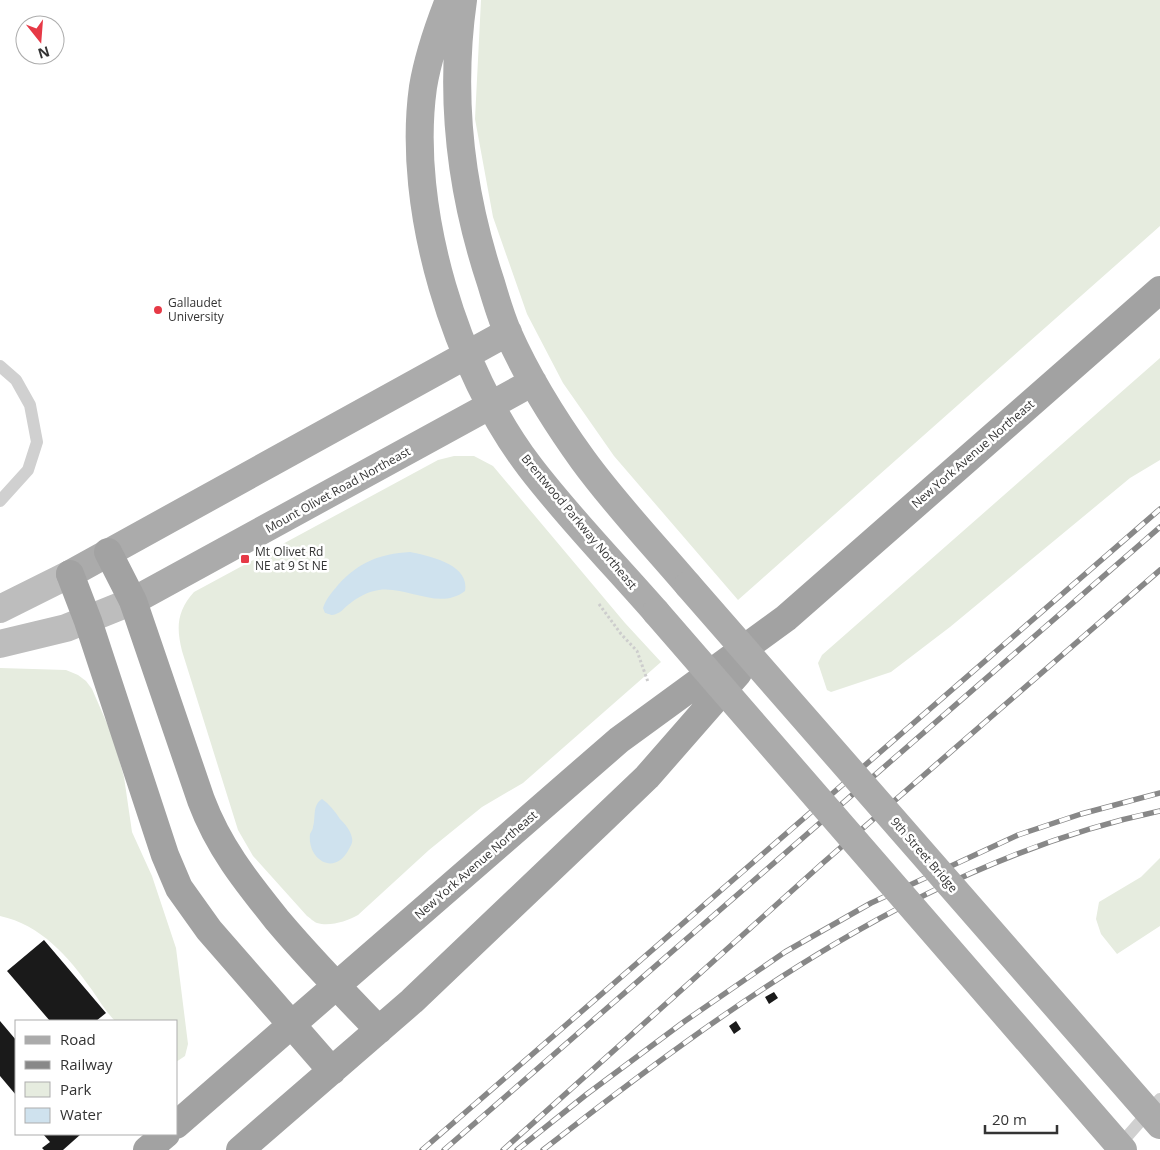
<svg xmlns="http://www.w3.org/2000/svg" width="1160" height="1150" font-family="'Open Sans',sans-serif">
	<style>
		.green { fill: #e6ecdf }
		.water { fill: #cfe2ee }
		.building { fill: #1a1a1a }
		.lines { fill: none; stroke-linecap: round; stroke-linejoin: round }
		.path { stroke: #cdcdcd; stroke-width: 3; stroke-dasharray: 2.5 2.5; stroke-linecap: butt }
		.service { stroke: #d0d0d0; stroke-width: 12 }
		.secondary { stroke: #bdbdbd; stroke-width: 28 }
		.primary { stroke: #ababab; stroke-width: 28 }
		.trunk { stroke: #a2a2a2; stroke-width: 28 }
		.rail-casing { stroke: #888; stroke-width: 5.5 }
		.rail { stroke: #fff; stroke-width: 4; stroke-dasharray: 11; stroke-linecap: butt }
		.primary-bridge { stroke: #ababab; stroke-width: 28 }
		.poi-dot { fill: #e63946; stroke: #fff; stroke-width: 2 }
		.labels { text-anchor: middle; stroke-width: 5; stroke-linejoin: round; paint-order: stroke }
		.poi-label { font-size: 12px; fill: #333; stroke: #fff; text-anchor: start }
		.street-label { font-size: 12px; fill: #333; stroke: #fff }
	</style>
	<rect width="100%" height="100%" fill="#fff"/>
	<path class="green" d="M 481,0 L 1160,0 L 1160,226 L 738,600 L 614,456 L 563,383 L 527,314 L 493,217 L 475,119 Z
		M 1160,358 L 1160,460 L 1130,478 L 950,627 L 891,672 L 831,692 L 827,690 L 818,663 L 822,655 Z
		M 454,456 L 474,456 L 493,466 L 625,623 L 661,662 L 523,783 L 482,807 L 429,850 L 358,915 C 347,921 330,927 317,923 C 314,922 310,918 307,916 L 253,856 L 238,830 L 182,651 C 176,627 177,611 194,592 L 438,460 Z
		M 0,668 L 66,670 L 78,675 L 86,681 L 92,689 L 112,735 L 124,777 L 132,832 L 152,876 L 176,948 L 188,1044 L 185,1056 L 176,1062 L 176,1021 L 115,1021 C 106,1012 99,1000 92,990 C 68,956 41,925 0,916 Z
		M 1160,858 L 1160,926 L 1117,954 L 1101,934 L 1096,919 L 1099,902 L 1141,877 Z"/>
	<path class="water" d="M 410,552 C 429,556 470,564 465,591 C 439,611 408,586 379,590 C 369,591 356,598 348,605 C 343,609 340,614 332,615 C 331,615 326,613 325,613 L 323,608 C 326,599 332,592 338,585 C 359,562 379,554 410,552 Z
		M 322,799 C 329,804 335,811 340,819 C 345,824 351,831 352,838 C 353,843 351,845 349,849 C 335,877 307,860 310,834 C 311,832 313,829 313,827 C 316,817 312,805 322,799 Z"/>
	<path class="building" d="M 44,940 L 106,1013 L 96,1021 L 50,1021 L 7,971 Z
		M 774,992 L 778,998 L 769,1004 L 765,997 Z
		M 0,1021 L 16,1040 L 16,1095 L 0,1076 Z
		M 736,1021 L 741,1029 L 734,1034 L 729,1026 Z
		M 43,1134 L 81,1134 L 63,1150 L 44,1150 L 42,1148 L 50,1142 Z"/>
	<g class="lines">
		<path class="path" d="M 599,604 L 621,634 L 637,651 L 648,682"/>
		<path class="service" d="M 0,366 L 16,380 L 30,405 L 37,442 L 28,470 L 0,501
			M 1117,1148 L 1160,1099"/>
		<path class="secondary" d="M 0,609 L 70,574
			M 0,644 L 66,628 L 133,601"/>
		<path class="primary" d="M 449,0 C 438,28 428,57 423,87 C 406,209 456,370 530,467 C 569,518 614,564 656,612
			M 463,0 C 449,98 460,190 491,283 C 496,300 501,317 508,333 C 528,378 555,421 583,460 C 615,504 653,544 688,585
			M 70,574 L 508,332
			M 133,601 L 533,382"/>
		<path class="trunk" d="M 108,552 L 133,601 L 201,800 C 219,848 246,881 278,921 C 310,959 344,994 379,1030
			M 70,574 L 88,621 L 165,855 L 179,888 L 209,930 L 332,1071
			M 176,1125 L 619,740 L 786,618 L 1160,290
			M 147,1150 L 166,1134
			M 240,1150 L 412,1001 L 600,822 L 647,777 L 738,673"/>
		<defs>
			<path id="rail" d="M 422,1150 L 1160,509
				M 444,1150 L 1160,527
				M 503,1150 L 824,862 L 1160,570
				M 517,1150 L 587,1094 L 685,1021 L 785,952 L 871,903 L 1018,835 L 1081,814 L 1160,793
				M 543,1150 C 727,1006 927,860 1160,811"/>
		</defs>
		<use href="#rail" class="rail-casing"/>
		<use href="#rail" class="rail"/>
		<path class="primary-bridge" d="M 688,585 L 1160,1125
			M 656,612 L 1123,1150"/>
	</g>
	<g class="poi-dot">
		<circle cx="158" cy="310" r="5"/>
		<rect x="240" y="554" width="10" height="10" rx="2.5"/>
	</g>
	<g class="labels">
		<g class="poi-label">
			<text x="168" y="307">Gallaudet<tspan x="168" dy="14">University</tspan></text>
			<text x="255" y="556">Mt Olivet Rd<tspan x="255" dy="14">NE at 9 St NE</tspan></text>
		</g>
		<g class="street-label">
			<text transform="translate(973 454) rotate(-41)" y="4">New York Avenue Northeast</text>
			<text transform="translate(338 490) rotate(-29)" y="4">Mount Olivet Road Northeast</text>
			<text transform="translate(579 522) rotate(50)" y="4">Brentwood Parkway Northeast</text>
			<text transform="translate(924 855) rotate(49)" y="4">9th Street Bridge</text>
			<text transform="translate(476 865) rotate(-41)" y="4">New York Avenue Northeast</text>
		</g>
	</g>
	<rect x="15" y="1020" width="162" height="115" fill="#ffffff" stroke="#adadad"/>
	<rect x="25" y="1036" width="25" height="8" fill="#ababab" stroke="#adadad"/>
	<text x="60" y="1045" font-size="15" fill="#333333">Road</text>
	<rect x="25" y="1061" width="25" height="8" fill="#888888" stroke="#adadad"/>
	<text x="60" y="1070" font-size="15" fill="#333333">Railway</text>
	<rect x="25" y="1082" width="25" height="15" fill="#e6ecdf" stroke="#adadad"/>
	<text x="60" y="1095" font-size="15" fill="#333333">Park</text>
	<rect x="25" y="1108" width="25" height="15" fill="#cfe2ee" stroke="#adadad"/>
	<text x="60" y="1120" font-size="15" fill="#333333">Water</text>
	<g transform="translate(40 40) rotate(163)"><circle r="24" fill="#ffffff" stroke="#adadad"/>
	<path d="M0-4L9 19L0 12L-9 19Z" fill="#e63946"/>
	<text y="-8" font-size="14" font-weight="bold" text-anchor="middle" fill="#333333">N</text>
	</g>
	<path d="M985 1125v8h72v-8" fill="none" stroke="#333333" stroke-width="2.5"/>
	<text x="992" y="1125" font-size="15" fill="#333333" stroke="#ffffff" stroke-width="4" paint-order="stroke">20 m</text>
</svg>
